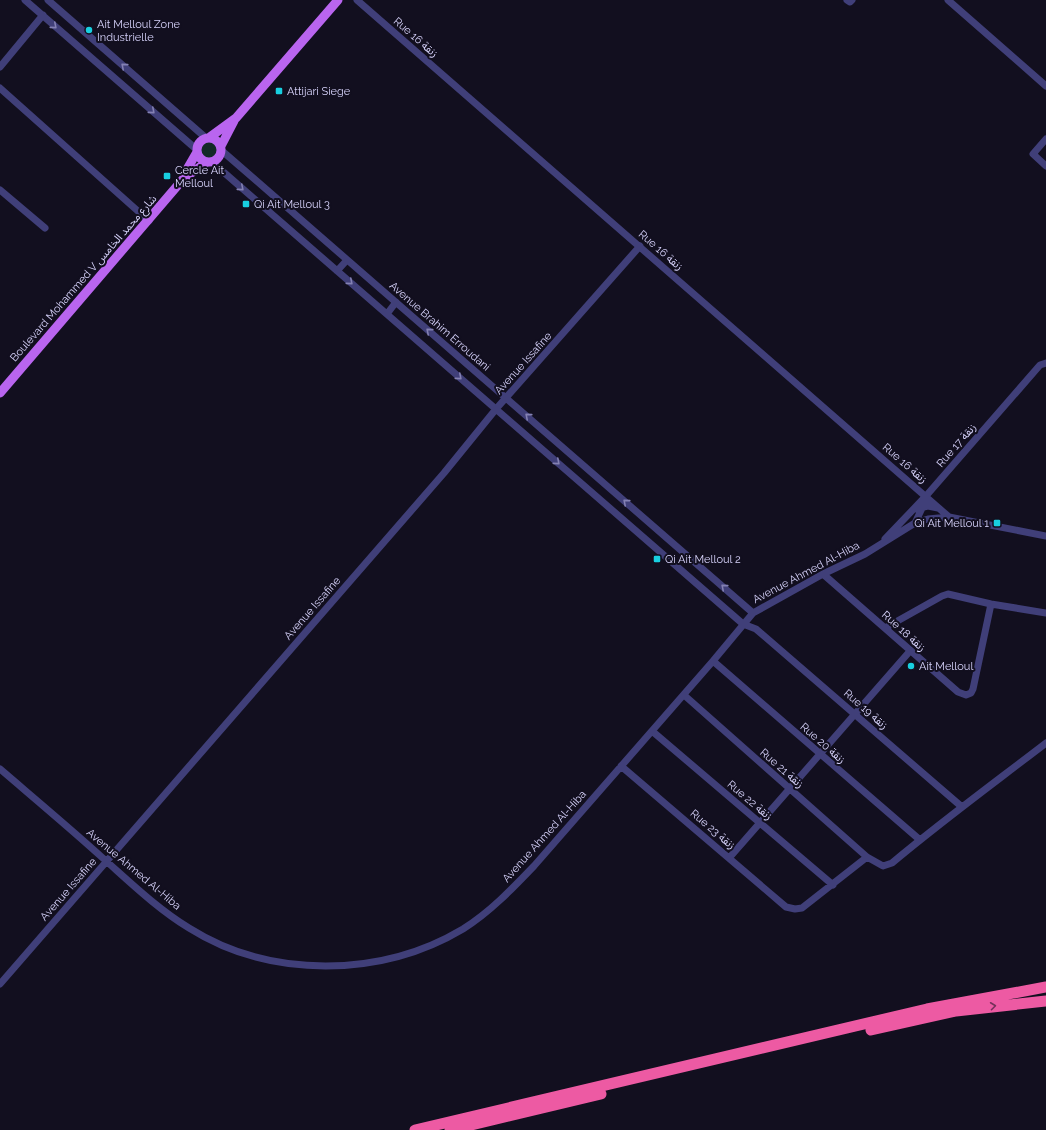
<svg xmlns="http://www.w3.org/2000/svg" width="1046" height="1130" font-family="Raleway,'Noto Sans Arabic',sans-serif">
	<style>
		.green { fill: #132927 }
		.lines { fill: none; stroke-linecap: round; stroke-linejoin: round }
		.minor { stroke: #403f79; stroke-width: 7 }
		.major { stroke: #b965ef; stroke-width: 9 }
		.highway { stroke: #ed5aa3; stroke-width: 11 }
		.oneway { stroke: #8481b3 }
		.oneway2 { stroke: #75315a }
		.poi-dot { fill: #18cfe0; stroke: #120f1f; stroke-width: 1.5 }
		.labels { text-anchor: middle; stroke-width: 4; stroke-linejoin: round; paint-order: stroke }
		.poi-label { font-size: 11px; fill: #d6d2fa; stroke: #120f1f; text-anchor: start }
		.street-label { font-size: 11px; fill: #d6d2fa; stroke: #120f1f }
	</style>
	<rect width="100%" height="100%" fill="#120f1f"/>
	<path class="green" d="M200 149a9 9 0 1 1 18 0a9 9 0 1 1-18 0Z"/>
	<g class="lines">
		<path class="minor" d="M 25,0 L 196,149
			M 48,0 L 206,138
			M 357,0 L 949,517
			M 847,0 L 850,2 L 852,0
			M 948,0 L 1046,86
			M 0,67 L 43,15
			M 0,88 L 149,221
			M 1046,139 L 1033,154 L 1046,166
			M 221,150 L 753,613
			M 212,162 L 743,624 L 756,629 L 962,807
			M 0,190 L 45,228
			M 337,271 L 347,260
			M 387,314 L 396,302
			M 915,509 L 928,506 L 938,508
			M 915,523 L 924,504
			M 885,539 L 926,496 L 1040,365 L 1046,363
			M 823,574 L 958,692 L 966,695 L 971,693 L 973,689 L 991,604
			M 885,628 L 942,596 L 948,594 L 991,604 L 1046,613
			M 713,661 L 920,840
			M 684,695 L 867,857 L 883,866 L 892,863 C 942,821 994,783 1046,743
			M 652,731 L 833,885
			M 621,766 L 786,907 L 795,909 L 802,908 L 867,857
			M 0,769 C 35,799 71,829 105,860 C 132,884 158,909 189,928 C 270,979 381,978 463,929 C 490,912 512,889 534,866 L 713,661 L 753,613 L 823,574 L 865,554 L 915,523 L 928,519 L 949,517 L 1046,536
			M 730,857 L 910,651
			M 0,984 L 444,473 L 496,409 L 640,246"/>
		<path class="major" d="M 210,137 L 236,118 L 338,0
			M197 150a12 12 0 1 1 24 0a12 12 0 1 1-24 0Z
			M 221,146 L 234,121
			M 184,178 L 186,171 L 197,152
			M 0,393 L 184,178 L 207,162"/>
		<path class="highway" d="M 871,1030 L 956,1011 L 1046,1001
			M 415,1130 L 927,1009 L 1046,987
			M 450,1130 L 601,1094"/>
	</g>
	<defs><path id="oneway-chevron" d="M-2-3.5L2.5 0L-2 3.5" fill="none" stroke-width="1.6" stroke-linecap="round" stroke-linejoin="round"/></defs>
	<g class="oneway">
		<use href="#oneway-chevron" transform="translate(54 26) rotate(41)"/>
		<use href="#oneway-chevron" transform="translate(124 66) rotate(-139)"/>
		<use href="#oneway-chevron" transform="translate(152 111) rotate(41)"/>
		<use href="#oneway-chevron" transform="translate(241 188) rotate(41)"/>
		<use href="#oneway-chevron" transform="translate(350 282) rotate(41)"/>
		<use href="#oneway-chevron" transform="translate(429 331) rotate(-139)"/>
		<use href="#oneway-chevron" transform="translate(459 377) rotate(41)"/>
		<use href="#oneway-chevron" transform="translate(528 416) rotate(-139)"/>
		<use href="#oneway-chevron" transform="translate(557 462) rotate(41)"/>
		<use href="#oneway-chevron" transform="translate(626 502) rotate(-139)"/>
		<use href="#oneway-chevron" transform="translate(724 587) rotate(-139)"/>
	</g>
	<use class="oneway2" href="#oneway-chevron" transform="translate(993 1006) rotate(-7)"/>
	<g class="poi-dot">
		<circle cx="89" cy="30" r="4"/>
		<rect x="275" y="87" width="8" height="8" rx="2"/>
		<rect x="163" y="172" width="8" height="8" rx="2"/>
		<rect x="242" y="200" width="8" height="8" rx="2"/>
		<rect x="993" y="519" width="8" height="8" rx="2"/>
		<rect x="653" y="555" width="8" height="8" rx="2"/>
		<circle cx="911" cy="666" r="4"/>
	</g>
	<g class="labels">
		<g class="poi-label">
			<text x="97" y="28">Ait Melloul Zone<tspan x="97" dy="13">Industrielle</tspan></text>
			<text x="287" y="95">Attijari Siege</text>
			<text x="175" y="174">Cercle Ait<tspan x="175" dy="13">Melloul</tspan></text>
			<text x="254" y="208">Qi Ait Melloul 3</text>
			<text x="989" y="527" text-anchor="end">Qi Ait Melloul 1</text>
			<text x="665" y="563">Qi Ait Melloul 2</text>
			<text x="919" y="670">Ait Melloul</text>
		</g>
		<g class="street-label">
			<text transform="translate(416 37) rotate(41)" y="4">Rue 16 زنقة</text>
			<text transform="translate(661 250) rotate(41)" y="4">Rue 16 زنقة</text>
			<text transform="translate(83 278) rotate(-49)" y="4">Boulevard Mohammed V شارع محمد الخامس</text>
			<text transform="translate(440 326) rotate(41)" y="4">Avenue Brahim Erroudani</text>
			<text transform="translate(523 363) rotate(-48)" y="4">Avenue Issafine</text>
			<text transform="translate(956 445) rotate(-49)" y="4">Rue 17 زنقة</text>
			<text transform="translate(905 463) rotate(41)" y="4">Rue 16 زنقة</text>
			<text transform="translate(806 572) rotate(-28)" y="4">Avenue Ahmed Al-Hiba</text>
			<text transform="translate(312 608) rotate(-49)" y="4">Avenue Issafine</text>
			<text transform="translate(904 631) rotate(42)" y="4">Rue 18 زنقة</text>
			<text transform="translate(866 709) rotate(41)" y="4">Rue 19 زنقة</text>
			<text transform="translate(823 743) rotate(41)" y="4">Rue 20 زنقة</text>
			<text transform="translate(782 768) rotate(41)" y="4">Rue 21 زنقة</text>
			<text transform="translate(750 800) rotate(40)" y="4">Rue 22 زنقة</text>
			<text transform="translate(713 829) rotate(40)" y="4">Rue 23 زنقة</text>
			<text transform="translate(544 836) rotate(-48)" y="4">Avenue Ahmed Al-Hiba</text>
			<text transform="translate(134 869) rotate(40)" y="4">Avenue Ahmed Al-Hiba</text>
			<text transform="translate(68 889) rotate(-49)" y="4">Avenue Issafine</text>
		</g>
	</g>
</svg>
